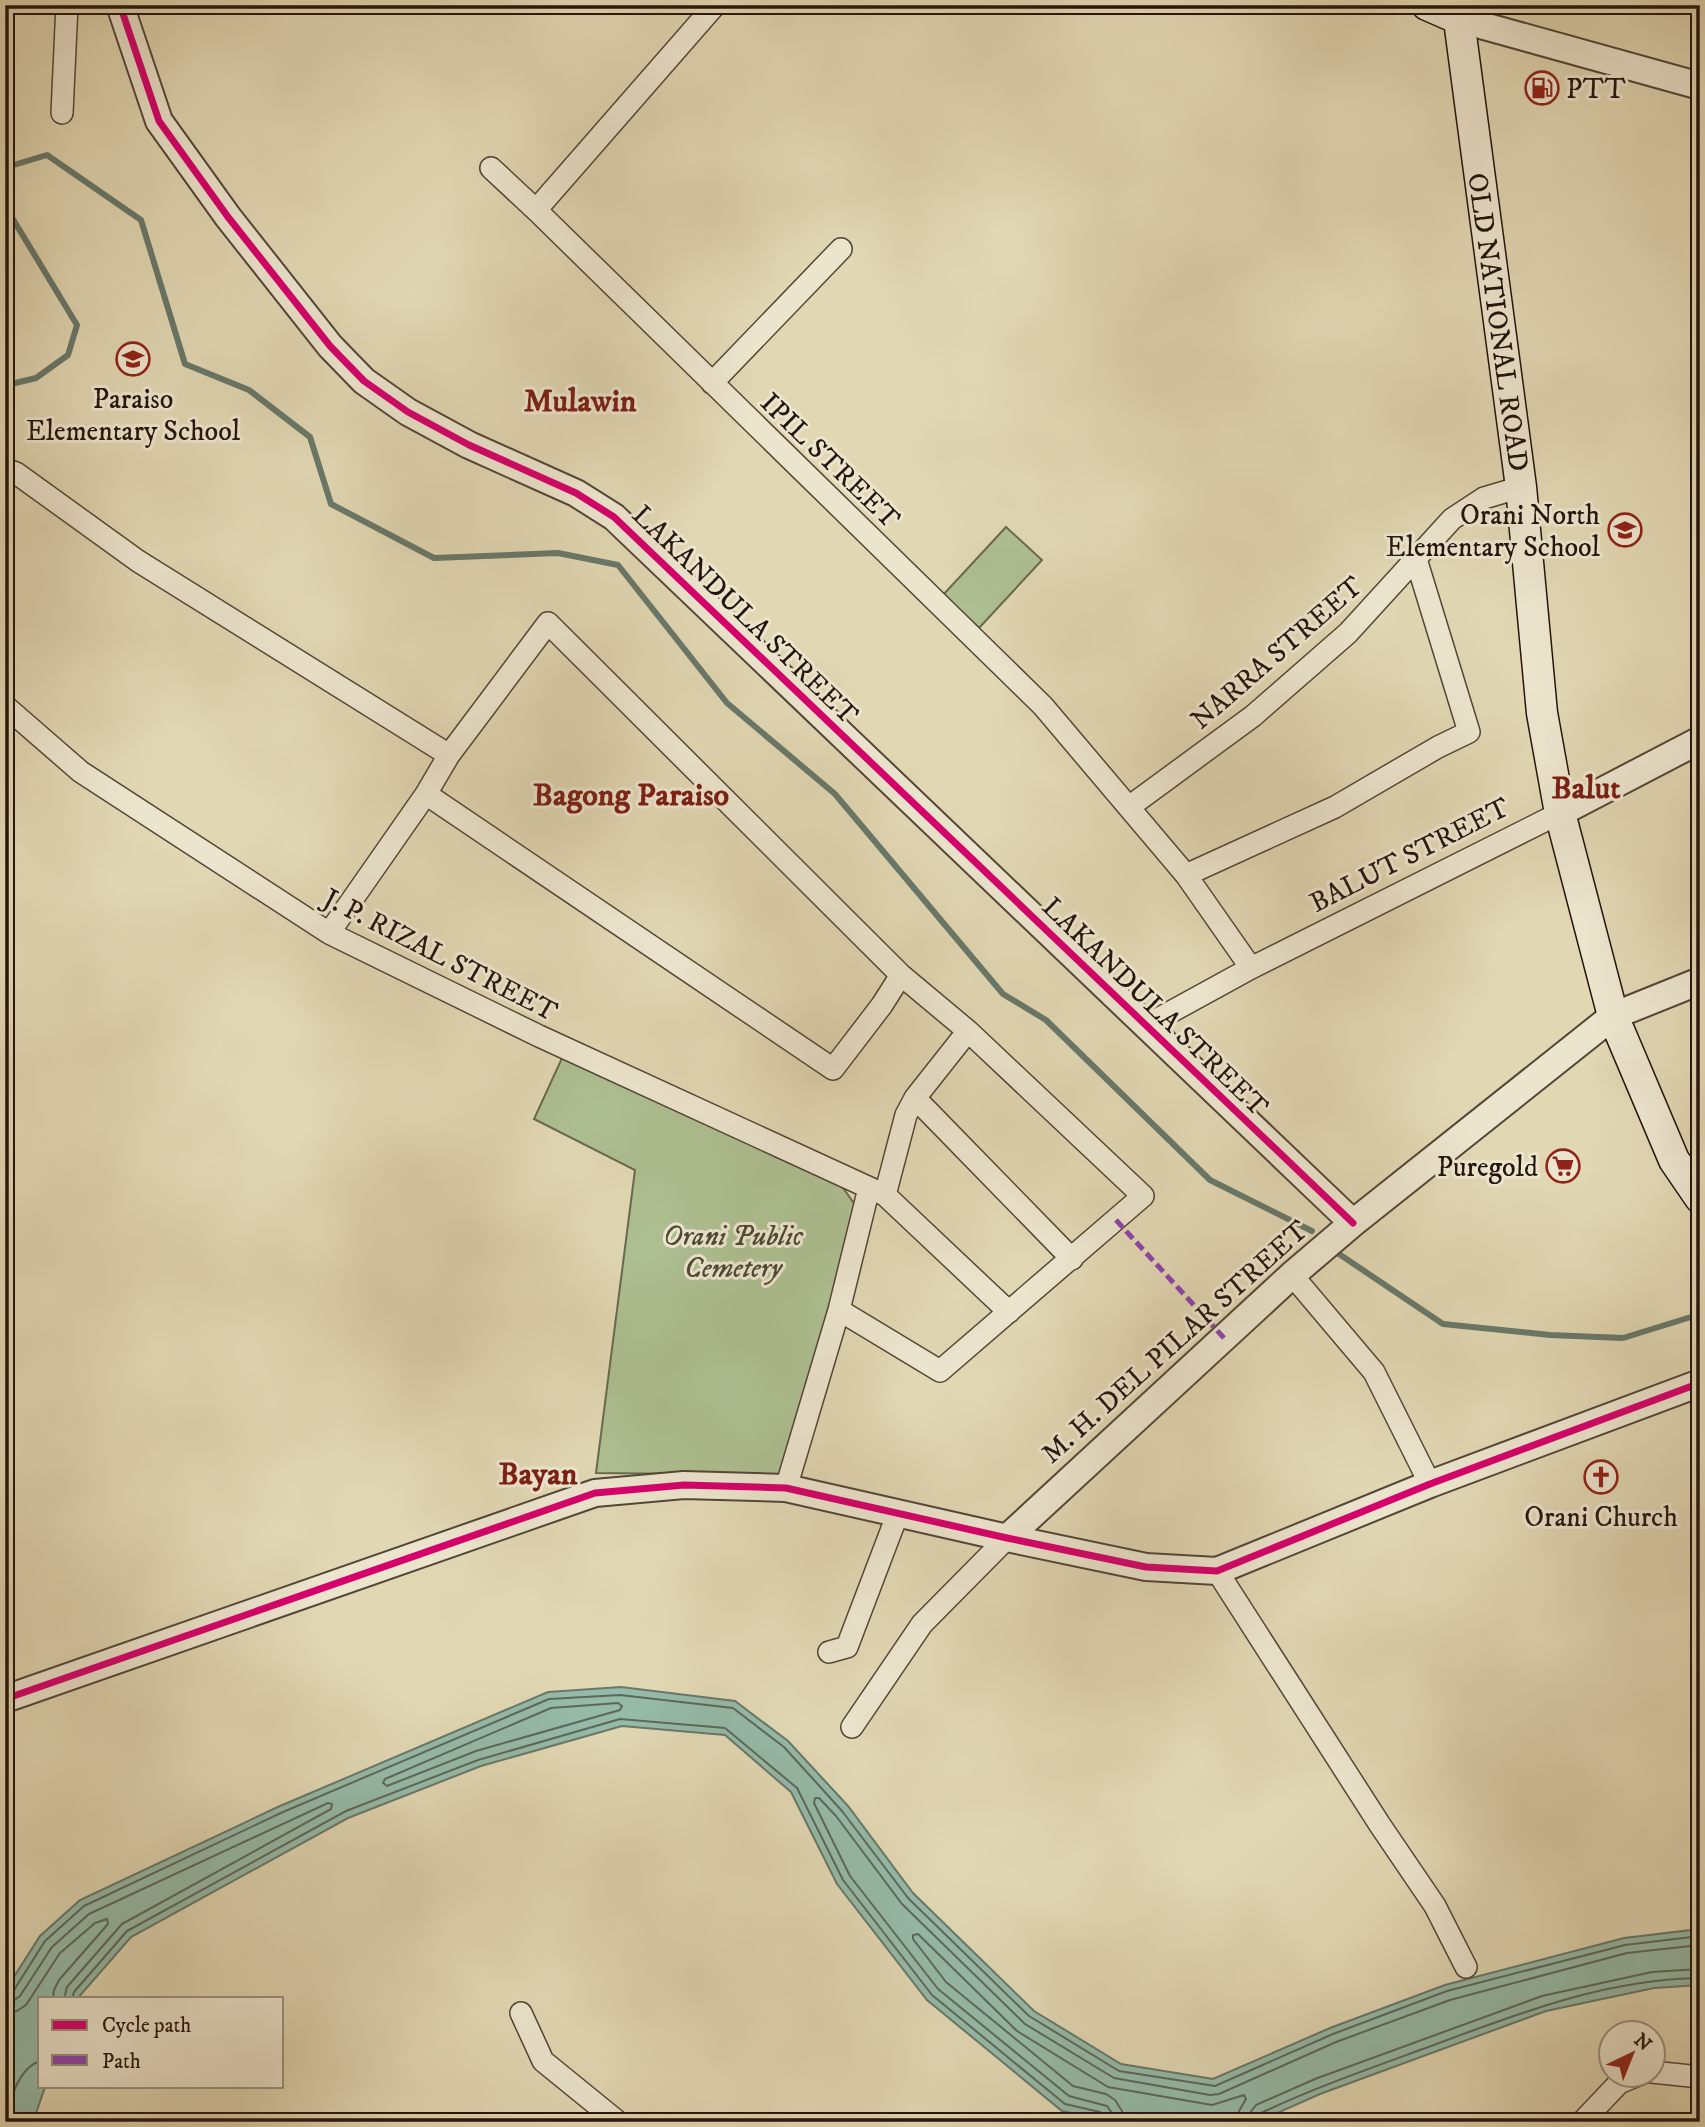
<svg xmlns="http://www.w3.org/2000/svg" width="1705" height="2127" font-family="'IM FELL DW Pica',serif">
	<style>
		.green { fill: #adbf91; stroke: #686a4e; stroke-width: 2 }
		.water { fill: #95baa8; stroke: #68786a; stroke-width: 2 }
		.lines { fill: none; stroke-linecap: round; stroke-linejoin: round }
		.shore { stroke: #5c685a; stroke-width: 2 }
		.stream { stroke: #68786a; stroke-width: 6 }
		.minor-casing { stroke: #534636; stroke-width: 24 }
		.tertiary-casing { stroke: #534636; stroke-width: 30 }
		.secondary-casing { stroke: #24150c; stroke-width: 33 }
		.minor { stroke: #ece5ce; stroke-width: 21 }
		.tertiary { stroke: #ece5ce; stroke-width: 26 }
		.secondary { stroke: #ece5ce; stroke-width: 30 }
		.quiet { stroke: #8e44ad; stroke-width: 5; stroke-dasharray: 10 5; stroke-linecap: butt }
		.cycleway-casing { stroke: #ece5ce; stroke-width: 11 }
		.cycleway { stroke: #d6006c; stroke-width: 7 }
		.labels { text-anchor: middle; stroke-width: 6; stroke-linejoin: round; paint-order: stroke }
		.poi-label { font-size: 28px; fill: #24150c; stroke: #ece5ce }
		.street-label { font-size: 28px; fill: #24150c; stroke: #ece5ce }
		.park-label { font-size: 28px; font-style: italic; fill: #4d4834; stroke: #ece5ce }
		.quarter-label { font-size: 32px; font-weight: bold; fill: #7a1f14; stroke: #ece5ce }
	</style>
	<rect width="100%" height="100%" fill="#e1d7b3"/>
	<filter id="stains"><feTurbulence type="fractalNoise" baseFrequency=".00286" numOctaves="4"/><feColorMatrix values="0 0 0 0 .2 0 0 0 0 .09 0 0 0 0 .02 0 0 0 .5 -.17"/></filter>
	<radialGradient id="worn" r=".72"><stop offset=".6" stop-color="#630" stop-opacity="0"/><stop offset="1" stop-color="#630" stop-opacity=".3"/></radialGradient>
	<path class="green" d="M 1006,527 L 1042,560 L 979,628 L 943,595 Z
		M 562,1058 L 836,1178 L 858,1209 L 785,1475 L 596,1473 L 635,1170 L 534,1119 Z"/>
	<path class="water" d="M 621,1687 L 735,1701 L 788,1741 L 848,1806 L 913,1893 L 1034,2011 L 1121,2064 L 1213,2079 L 1330,2028 L 1445,1985 L 1624,1938 L 1700,1929 L 1700,1985 L 1654,1988 L 1546,2011 L 1320,2094 L 1257,2122 L 1112,2122 L 1062,2111 L 927,2000 L 837,1884 L 791,1792 L 725,1735 L 622,1726 L 481,1766 L 348,1818 L 131,1937 L 77,1999 L 40,1999 L 40,2087 L 45,2087 L 33,2122 L 5,2122 L 5,1991 L 40,1936 L 80,1900 L 280,1806 L 548,1692 Z"/>
	<g class="lines">
		<path class="shore" d="M 618,1703 L 622,1706 L 620,1710 L 476,1751 L 387,1786 L 383,1783 L 385,1779 L 551,1708 Z
			M 5,1993 L 14,1990 L 45,1941 L 84,1906 L 283,1812 L 549,1699 L 620,1695 L 733,1708 L 784,1747 L 842,1811 L 908,1898 L 1029,2016 L 1119,2071 L 1215,2086 L 1333,2034 L 1447,1991 L 1625,1945 L 1700,1936
			M 72,1999 L 74,1992 L 127,1931 L 346,1811 L 478,1760 L 620,1719 L 725,1728 L 797,1788 L 843,1880 L 932,1995 L 1065,2104 L 1100,2112 L 1104,2116 L 1104,2122
			M 5,2002 L 13,2001 L 20,1996 L 52,1947 L 89,1914 L 328,1803 L 332,1804 L 331,1809 L 122,1924 L 67,1987 L 64,1999
			M 5,2013 L 17,2011 L 26,2005 L 60,1953 L 95,1923 L 107,1919 L 108,1924 L 59,1980 L 54,1990 L 53,1999
			M 7,2122 C 8,2101 19,2068 40,2061
			M 1113,2122 L 1112,2113 L 1107,2106 L 1069,2096 L 938,1989 L 850,1876 L 814,1803 L 815,1798 L 819,1798 L 836,1816 L 902,1904 L 1025,2024 L 1114,2078 L 1210,2095 L 1219,2094 L 1336,2042 L 1450,2000 L 1627,1953 L 1700,1945
			M 1124,2122 L 1122,2111 L 1115,2100 L 1106,2094 L 1073,2086 L 946,1982 L 913,1939 L 913,1935 L 918,1934 L 1017,2031 L 1108,2087 L 1212,2105 L 1244,2095 L 1246,2099 L 1239,2111 L 1238,2122
			M 1248,2122 L 1250,2113 L 1256,2105 L 1315,2079 L 1542,1996 L 1652,1972 L 1700,1969
			M 1257,2122 L 1261,2113 C 1316,2087 1374,2067 1431,2046 C 1517,2014 1606,1979 1700,1978"/>
		<path class="stream" d="M 5,188 L 7,167 L 47,155 L 141,220 L 185,364 L 249,390 L 310,437 L 331,504 L 434,558 L 558,553 L 618,565 L 727,703 L 835,794 L 1003,994 L 1046,1020 L 1210,1180 L 1312,1231
			M 5,206 L 77,325 L 68,355 L 36,378 L 11,384 L 5,381
			M 1339,1254 L 1443,1324 L 1550,1335 L 1623,1338 L 1691,1317 L 1700,1312"/>
		<defs>
			<path id="minor" d="M 715,5 L 536,210 L 1043,706 L 1186,875 L 1251,968
				M 62,113 L 67,5
				M 491,168 L 536,210
				M 712,383 L 841,249
				M 5,469 L 16,473 L 138,561 L 449,755
				M 5,706 L 81,772 L 329,933 L 539,1036 L 885,1195 L 1009,1312
				M 426,794 L 833,1069 L 882,1005 L 901,975
				M 1129,807 L 1253,716 L 1348,633 L 1452,519 L 1484,498 L 1521,487
				M 1186,875 L 1335,807 L 1438,747 L 1469,732 L 1416,559
				M 329,933 L 426,794 L 449,755 L 548,623 L 901,975 L 968,1031 L 1143,1196 L 940,1371 L 839,1310
				M 1147,1025 L 1251,968 L 1560,813
				M 915,1098 L 1072,1259
				M 885,1195 L 906,1115 L 915,1098 L 968,1031
				M 1292,1275 L 1374,1372 L 1430,1484
				M 786,1488 L 839,1310 L 869,1188
				M 1217,1571 L 1380,1825 L 1435,1906 L 1466,1967
				M 829,1652 L 847,1647 L 898,1513
				M 852,1727 L 922,1624 L 1007,1538
				M 521,2013 L 543,2061 L 618,2122
				M 1652,2072 L 1700,2077
				M 1582,2122 L 1619,2083 L 1641,2074"/>
			<path id="tertiary" d="M 120,5 L 159,121 L 228,217 L 330,346 L 364,381 L 408,412 L 469,445 L 576,493 L 614,517 L 1353,1223
				M 1459,19 L 1700,86
				M 1560,813 L 1700,740
				M 1007,1538 L 1292,1275 L 1353,1223 L 1613,1016 L 1700,981
				M 5,1699 L 595,1493 L 684,1485 L 786,1488 L 1007,1538 L 1146,1567 L 1217,1571 L 1430,1484 L 1700,1383"/>
			<path id="secondary" d="M 1427,5 L 1459,19
				M 1457,5 L 1521,487 L 1542,713 L 1560,813 L 1613,1016 L 1674,1160 L 1700,1198"/>
		</defs>
		<use href="#minor" class="minor-casing"/>
		<use href="#tertiary" class="tertiary-casing"/>
		<use href="#secondary" class="secondary-casing"/>
		<use href="#minor" class="minor"/>
		<use href="#tertiary" class="tertiary"/>
		<use href="#secondary" class="secondary"/>
		<path class="quiet" d="M 1116,1220 L 1224,1338"/>
		<defs>
			<path id="cycleway" d="M 120,5 L 159,121 L 228,217 L 330,346 L 364,381 L 408,412 L 469,445 L 576,493 L 614,517 L 1353,1223
				M 5,1699 L 595,1493 L 684,1485 L 786,1488 L 1007,1538 L 1146,1567 L 1217,1571 L 1430,1484 L 1700,1383"/>
		</defs>
		<use href="#cycleway" class="cycleway-casing"/>
		<use href="#cycleway" class="cycleway"/>
	</g>
	<defs>
		<symbol id="fuel-ring" viewBox="-11 -11 22 22"><circle r="9.5" fill="#ece5ce" stroke="#8f2418" stroke-width="1.5"/><path d="M-5.5-6h7V0h2V4h1.3V-2.5L3-4.5l.8-.8L6-3V5H2.5V1h-1V6h-7ZM-4.2-4.7v3.2H.2V-4.7Z" fill="#8f2418"/></symbol>
		<symbol id="school-ring" viewBox="-11 -11 22 22"><circle r="9.5" fill="#ece5ce" stroke="#8f2418" stroke-width="1.5"/><path d="M0-5L7-2L0 1L-7-2ZM-4 1L0 2.5L4 1V4Q0 6-4 4Z" fill="#8f2418"/></symbol>
		<symbol id="supermarket-ring" viewBox="-11 -11 22 22"><circle r="9.5" fill="#ece5ce" stroke="#8f2418" stroke-width="1.5"/><path d="M-6-5.5h2.5l.6 2H6L4.5 2H-2.5L-4.4-4H-6ZM-1.5 3.2a1.3 1.3 0 1 0 .1 0ZM3 3.2a1.3 1.3 0 1 0 .1 0Z" fill="#8f2418"/></symbol>
		<symbol id="church-ring" viewBox="-11 -11 22 22"><circle r="9.5" fill="#ece5ce" stroke="#8f2418" stroke-width="1.5"/><path d="M-1.2-6h2.4v3.5h3.3v2.4h-3.3V6h-2.4V-.1h-3.3v-2.4h3.3Z" fill="#8f2418"/></symbol>
	</defs>
	<g fill-rule="evenodd">
		<use href="#fuel-ring" x="1523" y="69" width="38" height="38"/>
		<use href="#school-ring" x="114" y="340" width="38" height="38"/>
		<use href="#school-ring" x="1606" y="511" width="38" height="38"/>
		<use href="#supermarket-ring" x="1544" y="1147" width="38" height="38"/>
		<use href="#church-ring" x="1582" y="1458" width="38" height="38"/>
	</g>
	<g class="labels">
		<g class="poi-label">
			<text x="1566" y="98" text-anchor="start">PTT</text>
			<text x="133" y="408">Paraiso<tspan x="133" dy="32">Elementary School</tspan></text>
			<text x="1600" y="524" text-anchor="end">Orani North<tspan x="1600" dy="32">Elementary School</tspan></text>
			<text x="1538" y="1176" text-anchor="end">Puregold</text>
			<text x="1601" y="1526">Orani Church</text>
		</g>
		<g class="street-label">
			<text transform="translate(1499 322) rotate(82)" y="10">OLD NATIONAL ROAD</text>
			<text transform="translate(831 460) rotate(44)" y="10">IPIL STREET</text>
			<text transform="translate(746 614) rotate(44)" y="10">LAKANDULA STREET</text>
			<text transform="translate(1276 652) rotate(-41)" y="10">NARRA STREET</text>
			<text transform="translate(1409 854) rotate(-27)" y="10">BALUT STREET</text>
			<text transform="translate(441 954) rotate(27)" y="10">J. P. RIZAL STREET</text>
			<text transform="translate(1156 1006) rotate(44)" y="10">LAKANDULA STREET</text>
			<text transform="translate(1174 1341) rotate(-42)" y="10">M. H. DEL PILAR STREET</text>
		</g>
		<g class="park-label">
			<text x="733" y="1245">Orani Public<tspan x="733" dy="32">Cemetery</tspan></text>
		</g>
		<g class="quarter-label">
			<text x="580" y="411">Mulawin</text>
			<text x="1586" y="798">Balut</text>
			<text x="631" y="805">Bagong Paraiso</text>
			<text x="538" y="1484">Bayan</text>
		</g>
	</g>
	<rect width="1705" height="2127" fill="none" stroke="#e1d7b3" stroke-width="28"/>
	<rect x="7" y="7" width="1691" height="2113" fill="none" stroke="#24150c" stroke-width="3.5"/>
	<rect x="14" y="14" width="1677" height="2099" fill="none" stroke="#24150c" stroke-width="2"/>
	<rect x="38" y="1997" width="245" height="91" fill="#ece5ce" stroke="#9c9280" stroke-width="2"/>
	<rect x="52" y="2020" width="35" height="10" fill="#d6006c" stroke="#9c9280" stroke-width="2"/>
	<text x="102" y="2032" font-size="21" fill="#24150c">Cycle path</text>
	<rect x="52" y="2055" width="35" height="10" fill="#8e44ad" stroke="#9c9280" stroke-width="2"/>
	<text x="102" y="2068" font-size="21" fill="#24150c">Path</text>
	<g transform="translate(1632 2054) rotate(43)"><circle r="33" fill="#ece5ce" stroke="#9c9280" stroke-width="2"/>
	<path d="M0-5L12 26L0 18L-12 26Z" fill="#8f2418"/>
	<text y="-10" font-size="19" font-weight="bold" text-anchor="middle" fill="#24150c">N</text>
	</g>
	<rect width="100%" height="100%" filter="url(#stains)"/>
	<rect width="100%" height="100%" fill="url(#worn)"/>
</svg>
